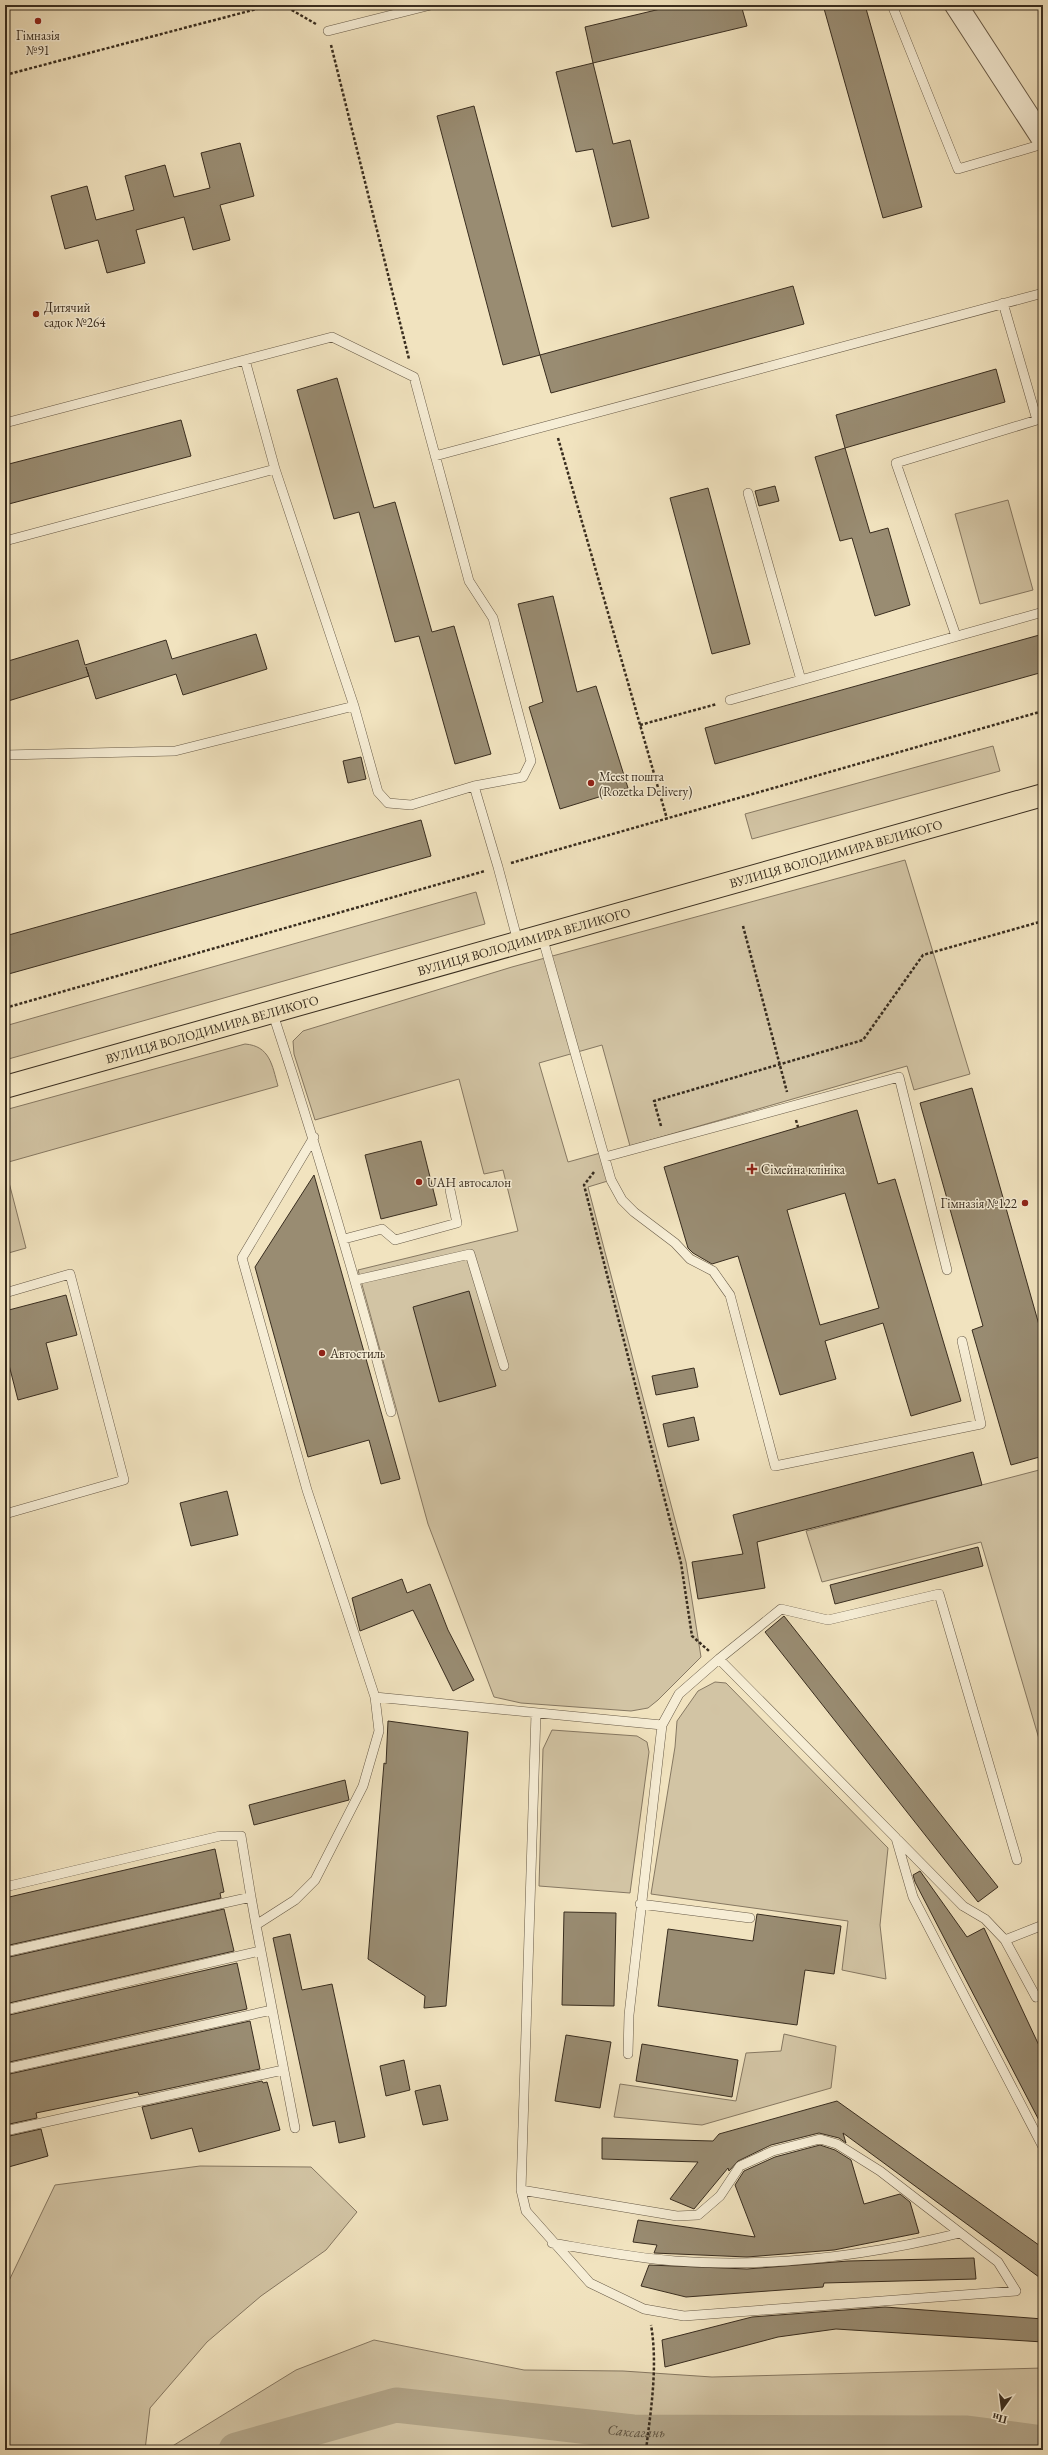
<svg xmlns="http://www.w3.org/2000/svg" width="1048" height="2455" font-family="'EB Garamond',serif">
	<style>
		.green { fill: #d2c4a4; stroke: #867862 }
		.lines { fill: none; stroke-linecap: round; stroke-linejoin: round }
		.river { stroke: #b2a589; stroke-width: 35 }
		.building { fill: #998c72; stroke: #392d1f; fill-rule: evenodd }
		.service-casing { stroke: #675a47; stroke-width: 10 }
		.tertiary-casing { stroke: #675a47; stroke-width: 24 }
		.primary-casing { stroke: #392d1f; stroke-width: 24 }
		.path { stroke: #392d1f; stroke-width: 2.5; stroke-dasharray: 3 2; stroke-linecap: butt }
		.service { stroke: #f6edd5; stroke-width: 9 }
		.tertiary { stroke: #f6edd5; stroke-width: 22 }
		.primary { stroke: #f1e3bf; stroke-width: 22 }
		.poi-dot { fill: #8f2418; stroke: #f6edd5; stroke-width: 1.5 }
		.labels { text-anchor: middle; stroke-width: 3; stroke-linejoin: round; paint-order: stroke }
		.poi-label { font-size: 13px; fill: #392d1f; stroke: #f6edd5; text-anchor: start }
		.street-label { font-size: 13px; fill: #392d1f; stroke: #f6edd5 }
		.water-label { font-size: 14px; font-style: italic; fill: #5d513f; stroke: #f6edd5 }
	</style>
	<rect width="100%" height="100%" fill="#f1e3bf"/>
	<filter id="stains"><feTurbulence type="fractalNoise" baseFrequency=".005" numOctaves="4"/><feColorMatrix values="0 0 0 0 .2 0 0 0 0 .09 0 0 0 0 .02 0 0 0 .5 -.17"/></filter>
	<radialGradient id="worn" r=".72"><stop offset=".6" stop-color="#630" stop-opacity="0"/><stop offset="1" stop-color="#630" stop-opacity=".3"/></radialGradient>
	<path class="green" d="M 1008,500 L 1033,590 L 980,604 L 955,514 Z
		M 993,746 L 1000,771 L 752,839 L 745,814 Z
		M 905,860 L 970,1074 L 914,1090 L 907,1066 L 630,1146 L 602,1045 L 539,1063 L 568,1162 L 604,1152 L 611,1180 L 588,1187 L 686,1562 L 701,1657 L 658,1700 L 648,1708 L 631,1711 L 521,1703 L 494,1697 L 428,1524 L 358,1270 L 518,1231 L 503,1170 L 484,1174 L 459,1079 L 315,1120 L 294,1054 L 293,1041 L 303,1031 L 512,967 Z
		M 476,892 L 485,924 L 5,1060 L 5,1026 Z
		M 245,1044 C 270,1046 272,1065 278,1086 L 5,1163 L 5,1110 Z
		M 5,1167 L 26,1248 L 5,1254 Z
		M 1043,1469 L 1043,1749 L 1042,1749 L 981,1542 L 822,1582 L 806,1531 Z
		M 715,1682 L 726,1683 L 888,1848 L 880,1925 L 886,1979 L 842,1970 L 848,1921 L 651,1894 L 675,1747 L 677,1721 L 698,1691 Z
		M 552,1730 L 637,1736 L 647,1742 L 649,1752 L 630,1893 L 539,1886 L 543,1749 Z
		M 784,2034 L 836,2046 L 831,2088 L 702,2125 L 614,2117 L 620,2084 L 736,2101 L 746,2053 L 781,2051 Z
		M 200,2166 L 311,2167 L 357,2212 L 326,2250 L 261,2296 L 207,2342 L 150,2408 L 145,2450 L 5,2450 L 5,2289 L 55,2185 Z
		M 374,2340 L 524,2370 L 623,2371 L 712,2377 L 1043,2368 L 1043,2450 L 166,2450 L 296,2370 Z"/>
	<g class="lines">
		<path class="river" id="s1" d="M 236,2450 L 396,2405 L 633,2432 L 967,2433 L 1043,2443"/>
	</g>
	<path class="building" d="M 677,5 L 741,5 L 747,26 L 593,63 L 585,27 Z
		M 823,5 L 865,5 L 922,207 L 883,218 Z
		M 593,63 L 613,144 L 630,140 L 649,218 L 612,227 L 593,149 L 576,152 L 556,72 Z
		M 474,106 L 540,355 L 503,365 L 437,116 Z
		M 240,143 L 254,196 L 220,205 L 230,240 L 193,250 L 184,217 L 136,230 L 145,263 L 107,273 L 98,240 L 65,249 L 51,196 L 87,186 L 96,220 L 134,210 L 125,176 L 165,165 L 174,197 L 210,188 L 201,153 Z
		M 793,286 L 804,324 L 551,393 L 540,355 Z
		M 996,369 L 1005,402 L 845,448 L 836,415 Z
		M 337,378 L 374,508 L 395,502 L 432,632 L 454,626 L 491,754 L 455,764 L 419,636 L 395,642 L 359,512 L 334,519 L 297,390 Z
		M 181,420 L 191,456 L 5,505 L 5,465 Z
		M 845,448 L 870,533 L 888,528 L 910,605 L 875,616 L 852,538 L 840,541 L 815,457 Z
		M 775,486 L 779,501 L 759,506 L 755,491 Z
		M 708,488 L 750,644 L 712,654 L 670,498 Z
		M 553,596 L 577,692 L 596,686 L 628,788 L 560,809 L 529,707 L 543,702 L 518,604 Z
		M 256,634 L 267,669 L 183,695 L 176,674 L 96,699 L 86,667 L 89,676 L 5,702 L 5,662 L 78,640 L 85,665 L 166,640 L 172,659 Z
		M 1043,634 L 1043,672 L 715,764 L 705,728 Z
		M 361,757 L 366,779 L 348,783 L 343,761 Z
		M 421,820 L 431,856 L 5,975 L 5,936 Z
		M 972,1088 L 1043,1339 L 1043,1456 L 1011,1465 L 972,1330 L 983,1326 L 920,1103 Z
		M 857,1110 L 878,1184 L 895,1179 L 961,1401 L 911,1416 L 883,1323 L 825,1341 L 836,1379 L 780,1395 L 738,1256 L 712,1264 L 693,1253 L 688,1248 L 664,1167 ZM 845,1193 L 879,1308 L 820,1325 L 787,1210 Z
		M 421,1141 L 437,1205 L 381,1219 L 365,1155 Z
		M 314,1175 L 400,1479 L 381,1484 L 369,1440 L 308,1457 L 255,1267 Z
		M 469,1291 L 496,1386 L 439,1402 L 413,1307 Z
		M 66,1295 L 77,1335 L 46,1343 L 58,1389 L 18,1400 L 9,1365 L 5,1366 L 5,1311 Z
		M 694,1368 L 698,1387 L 656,1395 L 652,1376 Z
		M 694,1417 L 699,1440 L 668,1447 L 663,1424 Z
		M 973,1452 L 982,1485 L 757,1542 L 765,1588 L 698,1599 L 692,1562 L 743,1554 L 733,1515 Z
		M 227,1491 L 238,1535 L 191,1546 L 180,1503 Z
		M 978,1547 L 983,1566 L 835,1604 L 830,1585 Z
		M 402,1579 L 407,1593 L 430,1584 L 448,1630 L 474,1680 L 453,1691 L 413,1610 L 360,1631 L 352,1598 Z
		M 784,1616 L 998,1887 L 978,1902 L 765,1632 Z
		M 388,1721 L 468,1732 L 446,2006 L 424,2008 L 425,1996 L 368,1959 L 384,1763 L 386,1764 Z
		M 345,1780 L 349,1800 L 254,1825 L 249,1805 Z
		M 215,1849 L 224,1892 L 220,1893 L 221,1898 L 5,1946 L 5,1898 Z
		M 920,1871 L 967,1937 L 984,1928 L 1043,2054 L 1043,2128 L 915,1882 L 913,1875 Z
		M 224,1909 L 234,1951 L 5,2004 L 5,1958 Z
		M 564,1912 L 616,1913 L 614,2006 L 562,2005 Z
		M 757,1914 L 841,1926 L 834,1974 L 805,1970 L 797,2025 L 658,2006 L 668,1929 L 753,1941 Z
		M 290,1934 L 302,1990 L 332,1984 L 365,2137 L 339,2143 L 335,2121 L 313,2126 L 273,1938 Z
		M 237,1963 L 247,2009 L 5,2063 L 5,2016 Z
		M 250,2021 L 260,2069 L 139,2095 L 138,2092 L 36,2113 L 37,2118 L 5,2125 L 5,2075 Z
		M 566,2035 L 611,2042 L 600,2108 L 555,2101 Z
		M 642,2044 L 738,2060 L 732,2097 L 636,2081 Z
		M 404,2060 L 410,2090 L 386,2096 L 380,2066 Z
		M 262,2081 L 263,2083 L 267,2082 L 280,2130 L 199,2152 L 192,2128 L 151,2139 L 142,2107 Z
		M 440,2085 L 448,2120 L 423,2125 L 415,2091 Z
		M 837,2101 L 1043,2248 L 1043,2280 L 843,2133 L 846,2143 L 839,2138 L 819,2133 L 771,2145 L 738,2161 L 729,2171 L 728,2168 L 694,2209 L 670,2199 L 698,2162 L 602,2159 L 602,2138 L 713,2141 L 719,2134 Z
		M 41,2129 L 48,2156 L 5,2168 L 5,2137 Z
		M 820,2145 L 835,2150 L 851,2160 L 864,2204 L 900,2194 L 910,2202 L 919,2233 L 834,2250 L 747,2257 L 654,2253 L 657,2245 L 633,2242 L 638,2220 L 755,2237 L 735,2185 L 744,2171 L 775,2157 Z
		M 974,2258 L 976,2279 L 824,2283 L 823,2287 L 686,2297 L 641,2286 L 649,2265 L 747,2269 L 848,2261 Z
		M 885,2307 L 1043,2319 L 1043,2342 L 836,2329 L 778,2337 L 665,2367 L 662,2340 L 752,2317 Z"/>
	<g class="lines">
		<defs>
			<path id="service" d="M 892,5 L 958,169 L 1043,144
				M 328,31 L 431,5
				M 245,360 L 275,469
				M 5,423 L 332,337 L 414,377 L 469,581 L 493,618 L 531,761 L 523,777 L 474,786
				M 435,456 L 1043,293
				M 748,493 L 801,680
				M 5,541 L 275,469 L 354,706 L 378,792 L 388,803 L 411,805 L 474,786 L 498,867 L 518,942
				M 956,636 L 896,463 L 1037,420 L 1003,303
				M 730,700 L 1043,612
				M 5,755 L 175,751 L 354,706
				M 542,936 L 611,1180 L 622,1200 L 634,1212 L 675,1243 L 690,1259 L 713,1271 L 730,1295 L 775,1466 L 981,1424 L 962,1341
				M 272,1011 C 316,1144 355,1277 391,1412
				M 314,1137 L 242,1258 L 307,1490 L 375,1697 L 662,1725 L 629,2015 L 628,2054
				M 605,1157 L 899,1077 L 947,1270
				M 344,1239 L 382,1229 L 395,1240 L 457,1223 L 450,1190
				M 356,1280 L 470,1254 L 504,1366
				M 5,1293 L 70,1274 L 124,1480 L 5,1514
				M 719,1659 L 781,1609 L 828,1620 L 939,1594 L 1017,1860
				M 662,1725 L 679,1694 L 719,1659 L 896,1838 L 913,1897 L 1043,2147
				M 898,1840 L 963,1906 L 985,1919 L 1005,1940 L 1036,1997 L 1043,1994
				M 5,1887 L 220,1836 L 241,1836 L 251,1897
				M 640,1904 L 750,1918
				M 1005,1940 L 1043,1925
				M 5,1952 L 251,1897 L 256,1925
				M 5,2010 L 260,1951
				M 5,2069 L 272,2010
				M 295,2128 L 256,1925 L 295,1900 L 315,1880 L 363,1786 L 379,1731 L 375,1697
				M 5,2131 L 283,2070
				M 521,2190 L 677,2216 L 698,2215 L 720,2196 L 740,2166 L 773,2151 L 820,2139 L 837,2144 L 880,2171 L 998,2262 L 1016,2291 L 684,2316 L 644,2309 L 590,2283 L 526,2211 L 521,2190 L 536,1713
				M 552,2243 C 593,2250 634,2258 675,2261 C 771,2268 867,2256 960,2233"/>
			<path id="tertiary" d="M 956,5 L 1043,139"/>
			<g id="primary">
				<path id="s2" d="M 5,1087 L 1043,795"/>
			</g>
		</defs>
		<use href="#service" class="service-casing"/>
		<use href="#tertiary" class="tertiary-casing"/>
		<use href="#primary" class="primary-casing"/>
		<path class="path" d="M 283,5 L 316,24
			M 331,45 L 409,359
			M 5,75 L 272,5
			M 558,438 L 667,819
			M 640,725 L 717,704
			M 511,863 L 1043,711
			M 743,926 L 787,1092
			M 5,1008 L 485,871
			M 796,1120 L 798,1127
			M 661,1126 L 654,1101 L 863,1040 L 923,955 L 1043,921
			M 594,1172 L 584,1185 L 681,1563 L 692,1636 L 709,1651
			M 646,2450 C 651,2409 658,2366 651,2325"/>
		<use href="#service" class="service"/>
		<use href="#tertiary" class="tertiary"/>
		<use href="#primary" class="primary"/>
	</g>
	<g class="poi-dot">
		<circle cx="38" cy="21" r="4"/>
		<circle cx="36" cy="314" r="4"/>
		<circle cx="591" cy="783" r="4"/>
		<path d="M750 1163h4v4h4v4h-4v4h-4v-4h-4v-4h4z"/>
		<circle cx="419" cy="1182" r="4"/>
		<circle cx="1025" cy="1203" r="4"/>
		<circle cx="322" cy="1353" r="4"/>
	</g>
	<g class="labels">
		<g class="poi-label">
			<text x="38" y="40" text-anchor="middle">Гімназія<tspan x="38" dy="15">№91</tspan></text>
			<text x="44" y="312">Дитячий<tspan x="44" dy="15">садок №264</tspan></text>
			<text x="599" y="781">Meest пошта<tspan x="599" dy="15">(Rozetka Delivery)</tspan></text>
			<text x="761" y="1174">Сімейна клініка</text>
			<text x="427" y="1187">UAH автосалон</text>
			<text x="1017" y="1208" text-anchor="end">Гімназія №122</text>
			<text x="330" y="1358">Автостиль</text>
		</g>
		<g class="street-label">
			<text dy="5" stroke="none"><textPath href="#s2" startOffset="863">ВУЛИЦЯ ВОЛОДИМИРА ВЕЛИКОГО</textPath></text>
			<text dy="5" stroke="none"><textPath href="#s2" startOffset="539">ВУЛИЦЯ ВОЛОДИМИРА ВЕЛИКОГО</textPath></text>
			<text dy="5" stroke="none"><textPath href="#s2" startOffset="215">ВУЛИЦЯ ВОЛОДИМИРА ВЕЛИКОГО</textPath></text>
		</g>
		<g class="water-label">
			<text dy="5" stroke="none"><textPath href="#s1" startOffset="408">Саксагань</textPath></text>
		</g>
	</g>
	<rect width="1048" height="2455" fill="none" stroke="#f1e3bf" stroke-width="20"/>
	<rect x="6" y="6" width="1036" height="2443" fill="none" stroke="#392d1f" stroke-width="2"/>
	<rect x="10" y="10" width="1028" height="2435" fill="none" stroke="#392d1f"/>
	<g transform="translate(1002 2409) rotate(194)" stroke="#f6edd5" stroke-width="3" paint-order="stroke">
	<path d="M0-3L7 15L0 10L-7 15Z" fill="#392d1f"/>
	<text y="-6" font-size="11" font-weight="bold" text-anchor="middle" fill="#392d1f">Пн</text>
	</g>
	<rect width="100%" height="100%" filter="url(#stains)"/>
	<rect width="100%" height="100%" fill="url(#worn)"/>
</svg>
